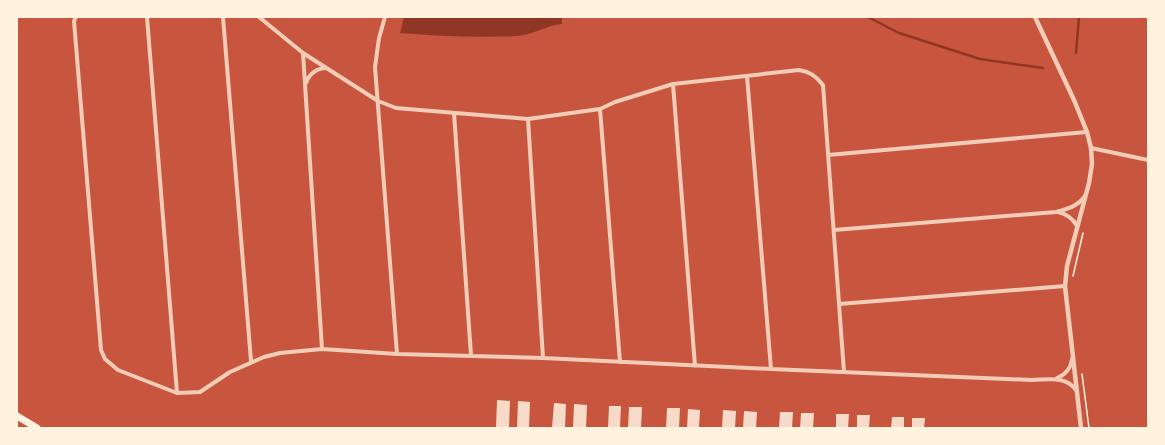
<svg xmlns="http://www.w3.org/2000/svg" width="1165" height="445" font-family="'DejaVu Sans',sans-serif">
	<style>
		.water { fill: #8f3625 }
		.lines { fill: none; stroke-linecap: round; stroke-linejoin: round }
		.stream { stroke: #8f3625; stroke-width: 2.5 }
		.building { fill: #f7dbc8 }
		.path { stroke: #fff3e0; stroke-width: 1.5 }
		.minor { stroke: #f1ccb7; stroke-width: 4 }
		.tertiary { stroke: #f1ccb7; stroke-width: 4.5 }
		.motorway { stroke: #fff3e0; stroke-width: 7 }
	</style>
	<rect width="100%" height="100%" fill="#c8553d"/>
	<path class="water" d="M 404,17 L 562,17 L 562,24 C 547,25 533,35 517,36 C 478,38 439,36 400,33 Z"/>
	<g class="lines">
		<path class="stream" d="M 868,17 L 899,33 L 980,59 L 1043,68
			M 1076,53 L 1079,17"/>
	</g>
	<path class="building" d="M 497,400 L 510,401 L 509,428 L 496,428 Z
		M 518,401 L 530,402 L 529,428 L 517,428 Z
		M 554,403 L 566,404 L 565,428 L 552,428 Z
		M 574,404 L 587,405 L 586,428 L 573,428 Z
		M 609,406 L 621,406 L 620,428 L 608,428 Z
		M 629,407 L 642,407 L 641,428 L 628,428 Z
		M 667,408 L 680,408 L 679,428 L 666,428 Z
		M 688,409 L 700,410 L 699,428 L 687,428 Z
		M 723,410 L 736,411 L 735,428 L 722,428 Z
		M 744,411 L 757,412 L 756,428 L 743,428 Z
		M 780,412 L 793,412 L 792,428 L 779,428 Z
		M 801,413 L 814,413 L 813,428 L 800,428 Z
		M 836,414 L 849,414 L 848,428 L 836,428 Z
		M 857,415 L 870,415 L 869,428 L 857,428 Z
		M 892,417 L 904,417 L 904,428 L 891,428 Z
		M 912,418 L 925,418 L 924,428 L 912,428 Z"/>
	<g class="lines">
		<path class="path" d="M 1073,276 L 1083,233
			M 1082,374 L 1089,428"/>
		<path class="minor" d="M 76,17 L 74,21 L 101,350 L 105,359 L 118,370 L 177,393 L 200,392 L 230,372 L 264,357 L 280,353 L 322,349 L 397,354 L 543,358 L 771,369 L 1031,380 C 1047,380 1065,375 1076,390
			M 147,17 L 177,393
			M 223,17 L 251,361
			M 259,17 L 303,53 L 378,101 L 396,108 L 528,119 L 600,109 L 615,102 L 673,84 L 799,70 C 810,72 816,76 823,85 L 844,372
			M 385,17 L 379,38 L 375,67 L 397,354
			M 303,53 L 322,349
			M 747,76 L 771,369
			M 306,83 C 309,74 317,68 326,68
			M 673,84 L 695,366
			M 600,109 L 620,362
			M 454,113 L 471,355
			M 528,119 L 543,358
			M 1091,148 L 1148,160
			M 828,155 L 1087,132
			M 1058,212 C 1067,214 1073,219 1077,226
			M 834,230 L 1056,212 C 1068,209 1078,206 1085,196
			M 839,304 L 1065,286
			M 1057,378 C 1065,375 1071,368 1072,359"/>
		<path class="tertiary" d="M 1035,17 L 1074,100 L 1087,132 L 1091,148 L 1092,164 L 1089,183 L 1067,266 L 1065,286 L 1081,428"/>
		<path class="motorway" d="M 17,416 L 37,428"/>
	</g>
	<rect width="1165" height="445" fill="none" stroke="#fff3e0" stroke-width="36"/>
</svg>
